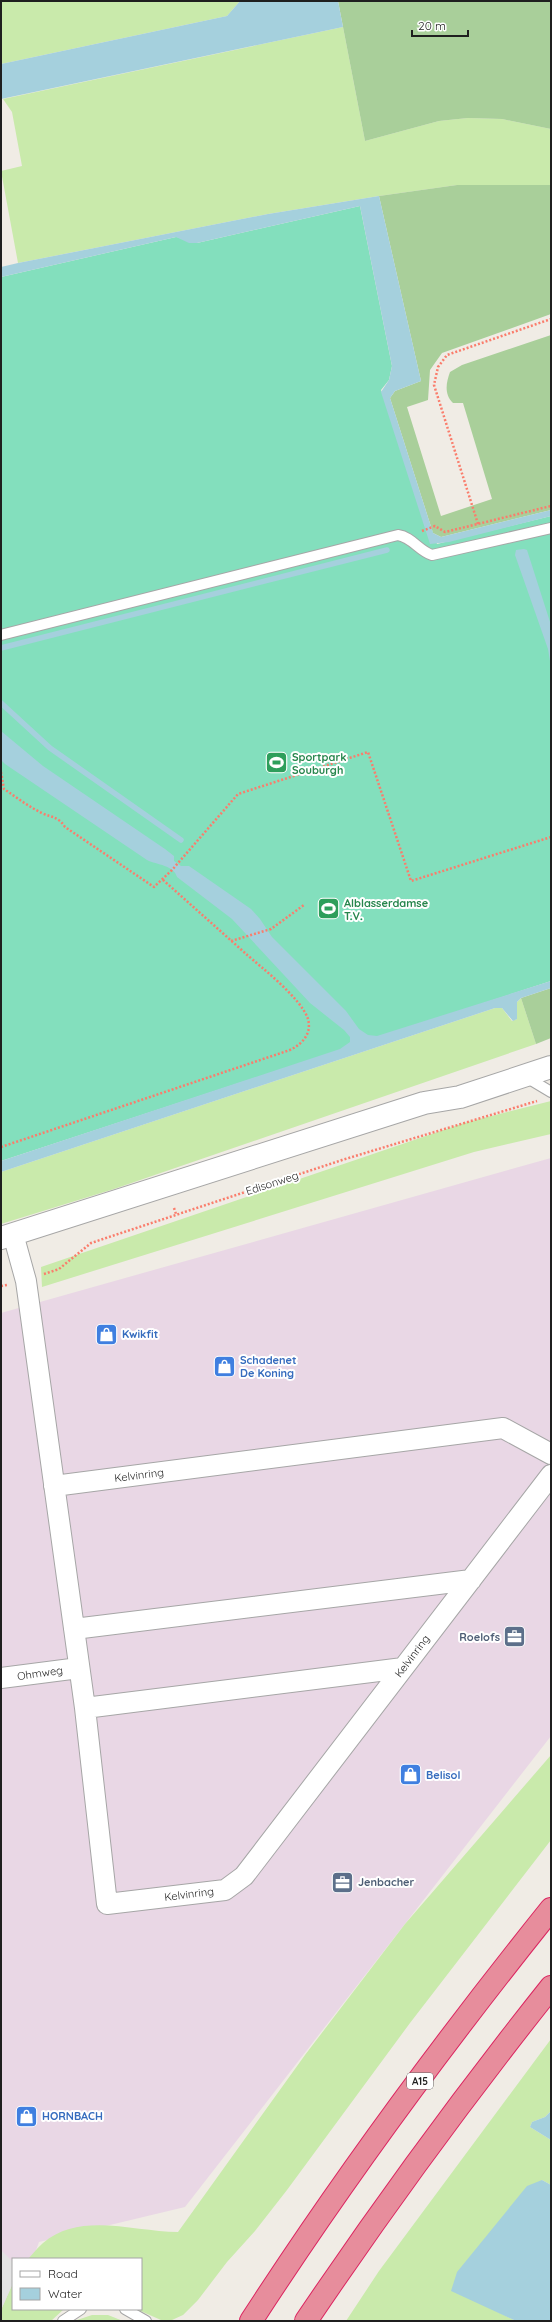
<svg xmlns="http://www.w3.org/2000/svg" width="552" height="2322" font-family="Quicksand,sans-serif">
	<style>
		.industrial { fill: #e9d7e5 }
		.grass { fill: #c9eaab }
		.forest { fill: #a9cf9a }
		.pitch { fill: #83dfbd }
		.parking { fill: #e3e3e3 }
		.water { fill: #a5d0dd }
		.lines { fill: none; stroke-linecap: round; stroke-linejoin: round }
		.stream { stroke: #a5d0dd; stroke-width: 5.5 }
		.service-casing { stroke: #a6a6a6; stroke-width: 12 }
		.minor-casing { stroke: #a6a6a6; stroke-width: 22 }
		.tertiary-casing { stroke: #a6a6a6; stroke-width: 24 }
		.motorway-casing { stroke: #db2560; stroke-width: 24 }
		.path { stroke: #fa7d6c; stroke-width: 2.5; stroke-dasharray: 2 2; stroke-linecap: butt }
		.service { stroke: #fff; stroke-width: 10 }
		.minor { stroke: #fff; stroke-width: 20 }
		.tertiary { stroke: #fff; stroke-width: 22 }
		.motorway { stroke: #e78d9c; stroke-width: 22 }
		.labels { text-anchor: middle; stroke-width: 4; stroke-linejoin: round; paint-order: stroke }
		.shield { fill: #fff; stroke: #626262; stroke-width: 1 }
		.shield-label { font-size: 10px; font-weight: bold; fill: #1f1f1f }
		.leisure-label { font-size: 11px; font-weight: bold; fill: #27864d; stroke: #fff; text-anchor: start }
		.street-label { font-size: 11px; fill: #1f1f1f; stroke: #fff }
		.shop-label { font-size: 11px; font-weight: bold; fill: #366cbe; stroke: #fff; text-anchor: start }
		.service-label { font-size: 11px; font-weight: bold; fill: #4e5e75; stroke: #fff; text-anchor: end }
	</style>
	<rect width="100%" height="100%" fill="#f0ece5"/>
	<path class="industrial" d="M 551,1158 L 551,1736 L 185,2207 L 39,2242 L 33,2259 L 13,2259 L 13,2309 L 1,2321 L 1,1313 Z"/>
	<path class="grass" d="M 1,1 L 240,1 L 227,16 L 1,64 Z
		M 343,27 L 365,141 L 439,121 L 468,118 L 502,119 L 551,129 L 551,185 L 457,185 L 379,196 L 268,214 L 18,263 L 1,171 L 22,166 L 12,112 L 3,99 Z
		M 521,998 L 536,1044 L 114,1189 L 1,1224 L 1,1172 L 495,1008 L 502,1008 L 512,1021 L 517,1019 L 517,1002 Z
		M 551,1101 L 551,1134 L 474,1152 L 42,1287 L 41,1267 L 464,1123 Z
		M 551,1755 L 551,1840 L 410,2023 L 287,2190 L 255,2231 L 227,2262 L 198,2300 L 183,2315 L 172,2320 L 161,2320 L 136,2309 L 141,2309 L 141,2259 L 28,2259 C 33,2254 37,2248 43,2243 C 80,2211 135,2232 178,2232 L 305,2055 L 405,1924 Z
		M 551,2039 L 551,2111 L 545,2117 L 532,2122 L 530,2127 L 551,2140 L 551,2185 L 542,2180 L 492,2309 L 516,2321 L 346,2321 L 379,2271 Z
		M 13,2283 L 13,2309 L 64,2309 L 51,2321 L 1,2321 L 1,2310 Z
		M 92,2315 L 108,2315 L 123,2321 L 74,2321 Z"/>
	<path class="forest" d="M 338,1 L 551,1 L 551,129 L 502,119 L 468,118 L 439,121 L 365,141 Z
		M 457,185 L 551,185 L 551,314 L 442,353 L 430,370 L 428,400 L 407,407 L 441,516 L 492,499 L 463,403 L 453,403 C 444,394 446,383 450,372 L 462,365 L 551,335 L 551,510 L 441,537 L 433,533 L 390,398 L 395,391 L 421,381 L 379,196 Z
		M 551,988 L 551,1038 L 536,1044 L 521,998 Z"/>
	<path class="pitch" d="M 360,206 L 392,366 L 389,380 L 381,390 L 437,544 L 551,516 L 551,981 L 1,1161 L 1,277 L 176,237 C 182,237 189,242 197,243 Z"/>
	<path class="parking" d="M 1,2250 L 13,2262 L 13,2283 L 1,2310 Z"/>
	<path class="water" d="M 240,1 L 338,1 L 343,27 L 1,99 L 1,64 L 227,16 Z
		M 379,196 L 421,381 L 395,391 L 390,398 L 433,533 L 441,537 L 551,510 L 551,516 L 449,542 L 430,544 L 381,392 L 389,380 L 392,366 L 360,206 L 197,243 L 189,243 L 176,237 L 1,277 L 1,267 L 18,263 L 268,214 Z
		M 524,549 L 527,550 L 551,625 L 551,667 L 548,649 L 515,555 L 516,550 Z
		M 1,731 L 43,766 L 165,849 L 174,856 L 174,861 L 181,866 L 189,866 L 251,909 L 260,919 L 272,937 L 346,1011 L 359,1029 L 368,1035 L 377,1036 L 551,981 L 551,988 L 521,998 L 517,1002 L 517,1019 L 513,1021 L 502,1008 L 495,1008 L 1,1172 L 1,1161 L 340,1049 L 350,1042 L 350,1037 L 344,1030 L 310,1003 L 232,919 L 177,877 C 174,865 157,865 147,860 L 5,764 L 1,760 Z
		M 551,2111 L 551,2140 L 530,2127 L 532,2122 L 545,2117 Z
		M 542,2180 L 551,2185 L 551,2321 L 516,2321 L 451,2291 L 457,2272 L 527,2186 Z"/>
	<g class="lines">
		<path class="stream" d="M 1,648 L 387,550
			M 1,703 L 50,748 L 181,840"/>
		<defs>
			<path id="service" d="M 1,635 L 398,535 C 412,537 419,551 432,555 L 551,528
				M 526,1077 L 551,1092
				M 125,2309 L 146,2321
				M 63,2321 L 81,2309"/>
			<path id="minor" d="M 13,1234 L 26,1281 L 85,1708 L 107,1904 L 225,1890 L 244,1876 L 551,1475
				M 54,1486 L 503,1428 L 551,1454
				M 74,1629 L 471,1580
				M 1,1678 L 79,1668
				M 85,1708 L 403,1668"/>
			<path id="tertiary" d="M 1,1238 L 424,1103 L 460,1097 L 551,1067"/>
			<path id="motorway" d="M 251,2321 C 343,2179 445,2041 551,1909
				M 306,2321 C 383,2207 465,2095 551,1987"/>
		</defs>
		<use href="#service" class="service-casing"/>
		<use href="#minor" class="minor-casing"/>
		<use href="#tertiary" class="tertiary-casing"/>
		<use href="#motorway" class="motorway-casing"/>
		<path class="path" d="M 478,524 L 434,385 L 438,367 L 447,355 L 551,319
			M 422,531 L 435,526 L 445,532 L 551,506
			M 1,772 L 4,789 C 16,797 29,807 42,813 C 52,818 58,816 65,827 L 154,887 L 172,870 L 238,794 L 368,752 L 411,881 L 551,837
			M 231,941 L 271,929 L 304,905
			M 1,1147 L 290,1050 C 302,1044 312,1034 308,1019 C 301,998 262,968 245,953 C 217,928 190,904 162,879
			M 174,1208 L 176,1214
			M 44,1274 L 59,1269 L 91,1243 L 342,1160 L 537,1101
			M 1,1286 L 7,1285"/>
		<use href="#service" class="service"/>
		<use href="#minor" class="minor"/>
		<use href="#tertiary" class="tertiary"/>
		<use href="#motorway" class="motorway"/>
	</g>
	<defs>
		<symbol id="stadium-square" viewBox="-11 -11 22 22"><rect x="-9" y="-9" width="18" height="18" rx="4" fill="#2e9e5b" stroke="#fff"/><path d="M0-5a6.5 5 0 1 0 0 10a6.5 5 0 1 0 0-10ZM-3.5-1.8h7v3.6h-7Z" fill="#fff"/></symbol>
		<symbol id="shop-square" viewBox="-11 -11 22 22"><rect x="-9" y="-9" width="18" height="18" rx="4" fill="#3f7fe0" stroke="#fff"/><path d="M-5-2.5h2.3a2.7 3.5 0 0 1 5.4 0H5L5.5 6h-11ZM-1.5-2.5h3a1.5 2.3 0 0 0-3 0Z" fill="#fff"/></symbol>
		<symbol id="office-square" viewBox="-11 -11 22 22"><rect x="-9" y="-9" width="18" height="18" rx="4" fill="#5c6f8a" stroke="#fff"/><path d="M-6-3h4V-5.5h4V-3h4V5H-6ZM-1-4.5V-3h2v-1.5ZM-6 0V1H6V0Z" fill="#fff"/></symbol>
	</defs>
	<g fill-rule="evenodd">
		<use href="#stadium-square" x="264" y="750" width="25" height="25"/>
		<use href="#stadium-square" x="316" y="896" width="25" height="25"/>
		<use href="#shop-square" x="94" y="1322" width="25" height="25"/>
		<use href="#shop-square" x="212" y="1354" width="25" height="25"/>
		<use href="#office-square" x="502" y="1624" width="25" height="25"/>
		<use href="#shop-square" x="398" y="1762" width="25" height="25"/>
		<use href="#office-square" x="330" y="1870" width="25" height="25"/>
		<use href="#shop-square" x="14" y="2104" width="25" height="25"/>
	</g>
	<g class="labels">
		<rect class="shield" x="407" y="2073" width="26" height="16" rx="3"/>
		<g class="shield-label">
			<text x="420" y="2085">A15</text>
		</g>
		<g class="leisure-label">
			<text x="292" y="761">Sportpark<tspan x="292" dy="13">Souburgh</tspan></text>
			<text x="344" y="907">Alblasserdamse<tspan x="344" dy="13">T.V.</tspan></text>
		</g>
		<g class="street-label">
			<text transform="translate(272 1183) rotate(-18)" y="4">Edisonweg</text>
			<text transform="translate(139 1475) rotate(-7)" y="4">Kelvinring</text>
			<text transform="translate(412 1656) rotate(-53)" y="4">Kelvinring</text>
			<text transform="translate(40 1673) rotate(-8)" y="4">Ohmweg</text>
			<text transform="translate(189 1894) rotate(-7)" y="4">Kelvinring</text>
		</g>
		<g class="shop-label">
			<text x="122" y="1338">Kwikfit</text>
			<text x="240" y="1364">Schadenet<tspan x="240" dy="13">De Koning</tspan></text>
			<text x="426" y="1779">Belisol</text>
			<text x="42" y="2120">HORNBACH</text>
		</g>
		<g class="service-label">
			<text x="500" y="1641">Roelofs</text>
			<text x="358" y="1886" text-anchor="start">Jenbacher</text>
		</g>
	</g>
	<rect width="552" height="2322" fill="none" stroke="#1f1f1f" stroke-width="4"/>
	<rect x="12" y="2258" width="130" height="52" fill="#ffffff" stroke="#a5a5a5"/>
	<rect x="20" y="2271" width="20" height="6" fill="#ffffff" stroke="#a5a5a5"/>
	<text x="48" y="2278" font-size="12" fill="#1f1f1f">Road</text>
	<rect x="20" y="2288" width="20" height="12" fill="#a5d0dd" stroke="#a5a5a5"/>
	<text x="48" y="2298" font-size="12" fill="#1f1f1f">Water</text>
	<path d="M412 30v6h56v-6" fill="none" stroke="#1f1f1f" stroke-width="2"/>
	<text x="418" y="30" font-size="12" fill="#1f1f1f" stroke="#ffffff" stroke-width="3" paint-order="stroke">20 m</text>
</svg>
